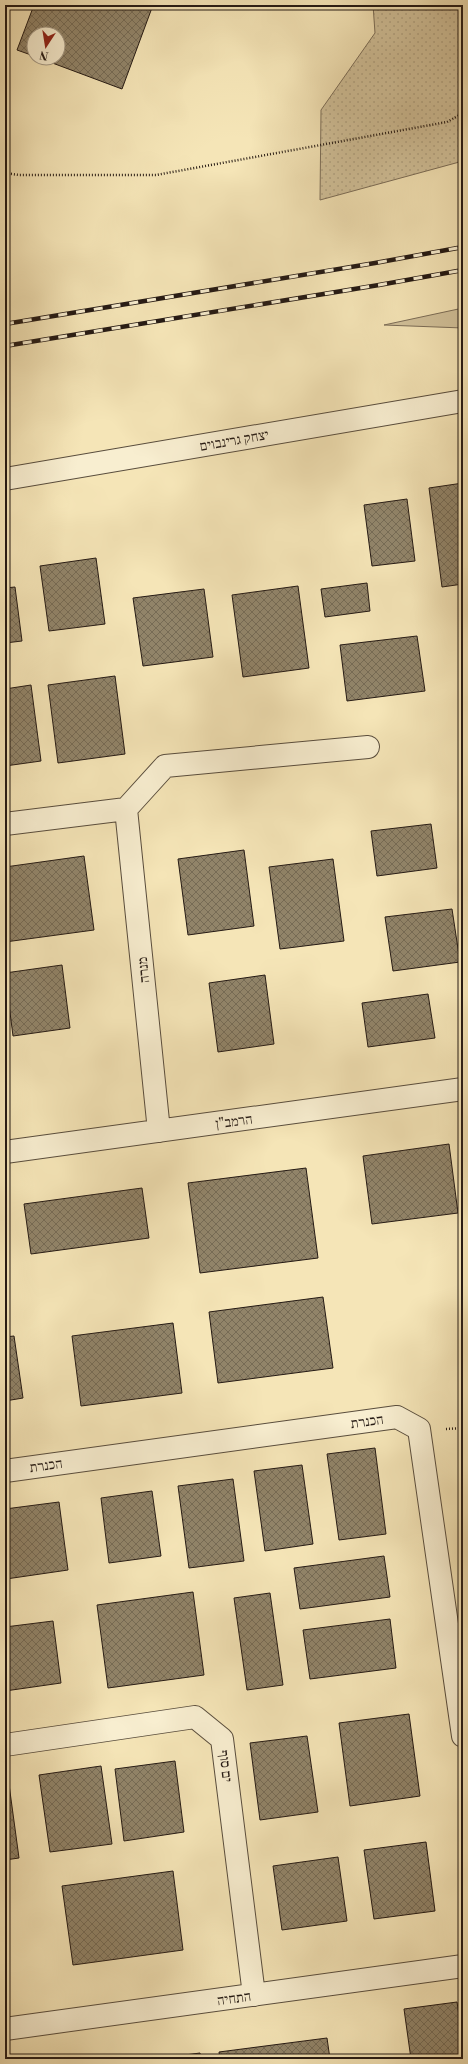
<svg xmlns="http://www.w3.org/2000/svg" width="468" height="2064" font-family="'Libre Bodoni','Frank Ruhl Libre',serif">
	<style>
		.green { fill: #d2c29b; stroke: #7c6e58 }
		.park { fill: url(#park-dots); stroke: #7c6e58 }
		.building { fill: url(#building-cross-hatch); stroke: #251a14 }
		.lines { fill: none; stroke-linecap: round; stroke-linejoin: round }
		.street-casing { stroke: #594d3d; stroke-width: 24 }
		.path { stroke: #251a14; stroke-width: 2.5; stroke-dasharray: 1 2; stroke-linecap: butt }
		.street { stroke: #f8eed0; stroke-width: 22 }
		.rail-casing { stroke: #251a14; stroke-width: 4.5 }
		.rail { stroke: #f8eed0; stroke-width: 3; stroke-dasharray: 9; stroke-linecap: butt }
		.labels { text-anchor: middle; stroke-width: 3; stroke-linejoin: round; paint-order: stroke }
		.street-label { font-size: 14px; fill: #251a14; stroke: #f8eed0 }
	</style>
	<defs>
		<pattern id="park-dots" width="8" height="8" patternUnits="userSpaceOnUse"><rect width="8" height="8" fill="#d2c29b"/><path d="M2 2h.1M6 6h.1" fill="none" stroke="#b4a685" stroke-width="1.8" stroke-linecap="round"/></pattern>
		<pattern id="building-cross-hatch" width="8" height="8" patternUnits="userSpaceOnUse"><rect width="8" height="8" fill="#918469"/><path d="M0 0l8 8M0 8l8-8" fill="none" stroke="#766b55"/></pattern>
	</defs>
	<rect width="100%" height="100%" fill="#f5e5b7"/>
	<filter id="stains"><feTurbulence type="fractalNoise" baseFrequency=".005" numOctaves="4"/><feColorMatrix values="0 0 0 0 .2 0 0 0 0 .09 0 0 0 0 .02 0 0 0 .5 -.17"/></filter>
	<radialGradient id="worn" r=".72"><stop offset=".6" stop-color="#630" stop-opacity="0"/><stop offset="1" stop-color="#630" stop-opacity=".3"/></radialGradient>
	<path class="green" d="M 463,308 L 463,328 L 384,325 Z"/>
	<path class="park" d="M 373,5 L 463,5 L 463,161 L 320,200 L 321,110 L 375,33 Z"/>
	<path class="building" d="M 34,5 L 153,5 L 122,89 L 39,58 L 58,58 L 58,34 L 34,34 L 34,56 L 17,50 Z
		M 463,483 L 463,584 L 442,587 L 429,488 Z
		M 407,499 L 415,561 L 372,566 L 364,505 Z
		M 96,558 L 105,624 L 49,631 L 40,566 Z
		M 367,583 L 370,611 L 325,617 L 321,589 Z
		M 298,586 L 309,668 L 243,677 L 232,595 Z
		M 15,587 L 22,641 L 5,643 L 5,588 Z
		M 204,589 L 213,657 L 143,666 L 133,598 Z
		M 417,636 L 425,691 L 347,701 L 340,645 Z
		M 115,676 L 125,754 L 58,763 L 48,685 Z
		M 31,685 L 41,761 L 5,766 L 5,689 Z
		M 431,824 L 437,868 L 377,876 L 371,831 Z
		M 244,850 L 254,926 L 188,935 L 178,859 Z
		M 84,856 L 94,930 L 5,942 L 5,867 Z
		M 333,859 L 344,941 L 280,949 L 269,867 Z
		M 452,909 L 460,962 L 393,971 L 385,917 Z
		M 62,965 L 70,1028 L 13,1036 L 5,973 Z
		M 265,975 L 274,1044 L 218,1052 L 209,983 Z
		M 428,994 L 435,1038 L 368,1047 L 362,1003 Z
		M 449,1144 L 458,1213 L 372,1224 L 363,1156 Z
		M 306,1168 L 318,1258 L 200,1273 L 188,1183 Z
		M 142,1188 L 149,1238 L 31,1254 L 24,1204 Z
		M 323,1297 L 333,1368 L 218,1383 L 209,1312 Z
		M 173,1323 L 182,1393 L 81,1406 L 72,1336 Z
		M 14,1336 L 23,1398 L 5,1401 L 5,1337 Z
		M 375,1448 L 386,1534 L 339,1540 L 327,1454 Z
		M 302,1465 L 313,1544 L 265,1551 L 254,1471 Z
		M 233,1479 L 244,1561 L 189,1568 L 178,1486 Z
		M 152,1491 L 161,1556 L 109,1563 L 101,1498 Z
		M 59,1502 L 68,1570 L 6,1579 L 5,1509 Z
		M 384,1556 L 390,1597 L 300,1609 L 294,1568 Z
		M 193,1592 L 204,1675 L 108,1688 L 97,1605 Z
		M 270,1593 L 283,1685 L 247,1690 L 234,1598 Z
		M 390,1619 L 396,1668 L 310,1679 L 303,1630 Z
		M 53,1621 L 61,1683 L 5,1691 L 5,1627 Z
		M 409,1714 L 420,1796 L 350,1806 L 339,1723 Z
		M 307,1736 L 318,1812 L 260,1820 L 250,1743 Z
		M 175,1761 L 184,1832 L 124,1841 L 115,1769 Z
		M 101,1766 L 112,1844 L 50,1852 L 39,1775 Z
		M 8,1777 L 19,1858 L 5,1860 L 5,1778 Z
		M 426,1842 L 435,1911 L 374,1919 L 364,1850 Z
		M 338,1857 L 347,1921 L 282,1930 L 273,1866 Z
		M 173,1871 L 183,1950 L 73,1965 L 62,1886 Z
		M 457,2002 L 463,2043 L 463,2059 L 411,2059 L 404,2009 Z
		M 327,2038 L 330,2059 L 220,2059 L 219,2052 Z
		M 200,2053 L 201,2059 L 155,2059 Z"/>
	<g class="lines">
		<defs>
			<path id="street" d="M 5,479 L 463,401
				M 126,809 L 159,1131
				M 5,824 L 126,809 L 165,766 L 368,747
				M 5,1152 L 463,1089
				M 5,1471 L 397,1417 L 419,1429 L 463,1736
				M 5,1745 L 195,1717 L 222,1739 L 254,1995
				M 5,2029 L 463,1966"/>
		</defs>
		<use href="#street" class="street-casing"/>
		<path class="path" d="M 5,173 L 19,175 L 156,175 L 447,122 L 463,113
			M 446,1429 L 463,1428"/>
		<use href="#street" class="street"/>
		<defs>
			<path id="rail" d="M 5,324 L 375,263 L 463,247
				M 5,346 L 379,285 L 463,270"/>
		</defs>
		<use href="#rail" class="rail-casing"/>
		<use href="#rail" class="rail"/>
	</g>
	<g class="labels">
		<g class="street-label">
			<text transform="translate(234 440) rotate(-10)" y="5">יצחק גרינבוים</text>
			<text transform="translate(143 970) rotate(-96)" y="5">מנרה</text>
			<text transform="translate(234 1121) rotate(-8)" y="5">הרמב"ן</text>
			<text transform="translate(367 1421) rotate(-8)" y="5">הכנרת</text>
			<text transform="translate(46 1465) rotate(-8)" y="5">הכנרת</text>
			<text transform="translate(226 1766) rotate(83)" y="5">ים סוף</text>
			<text transform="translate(234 1998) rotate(-8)" y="5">התחיה</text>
		</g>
	</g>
	<rect width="468" height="2064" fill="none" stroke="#f5e5b7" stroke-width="20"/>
	<rect x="6" y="6" width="456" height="2052" fill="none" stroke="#251a14" stroke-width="2"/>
	<rect x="10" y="10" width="448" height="2044" fill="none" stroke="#251a14"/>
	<g transform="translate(46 46) rotate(192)"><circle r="19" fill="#f8eed0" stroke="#a49985"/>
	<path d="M0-3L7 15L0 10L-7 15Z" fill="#8f2418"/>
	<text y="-6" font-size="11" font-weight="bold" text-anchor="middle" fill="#251a14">N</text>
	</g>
	<rect width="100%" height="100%" filter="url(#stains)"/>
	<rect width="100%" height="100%" fill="url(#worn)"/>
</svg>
